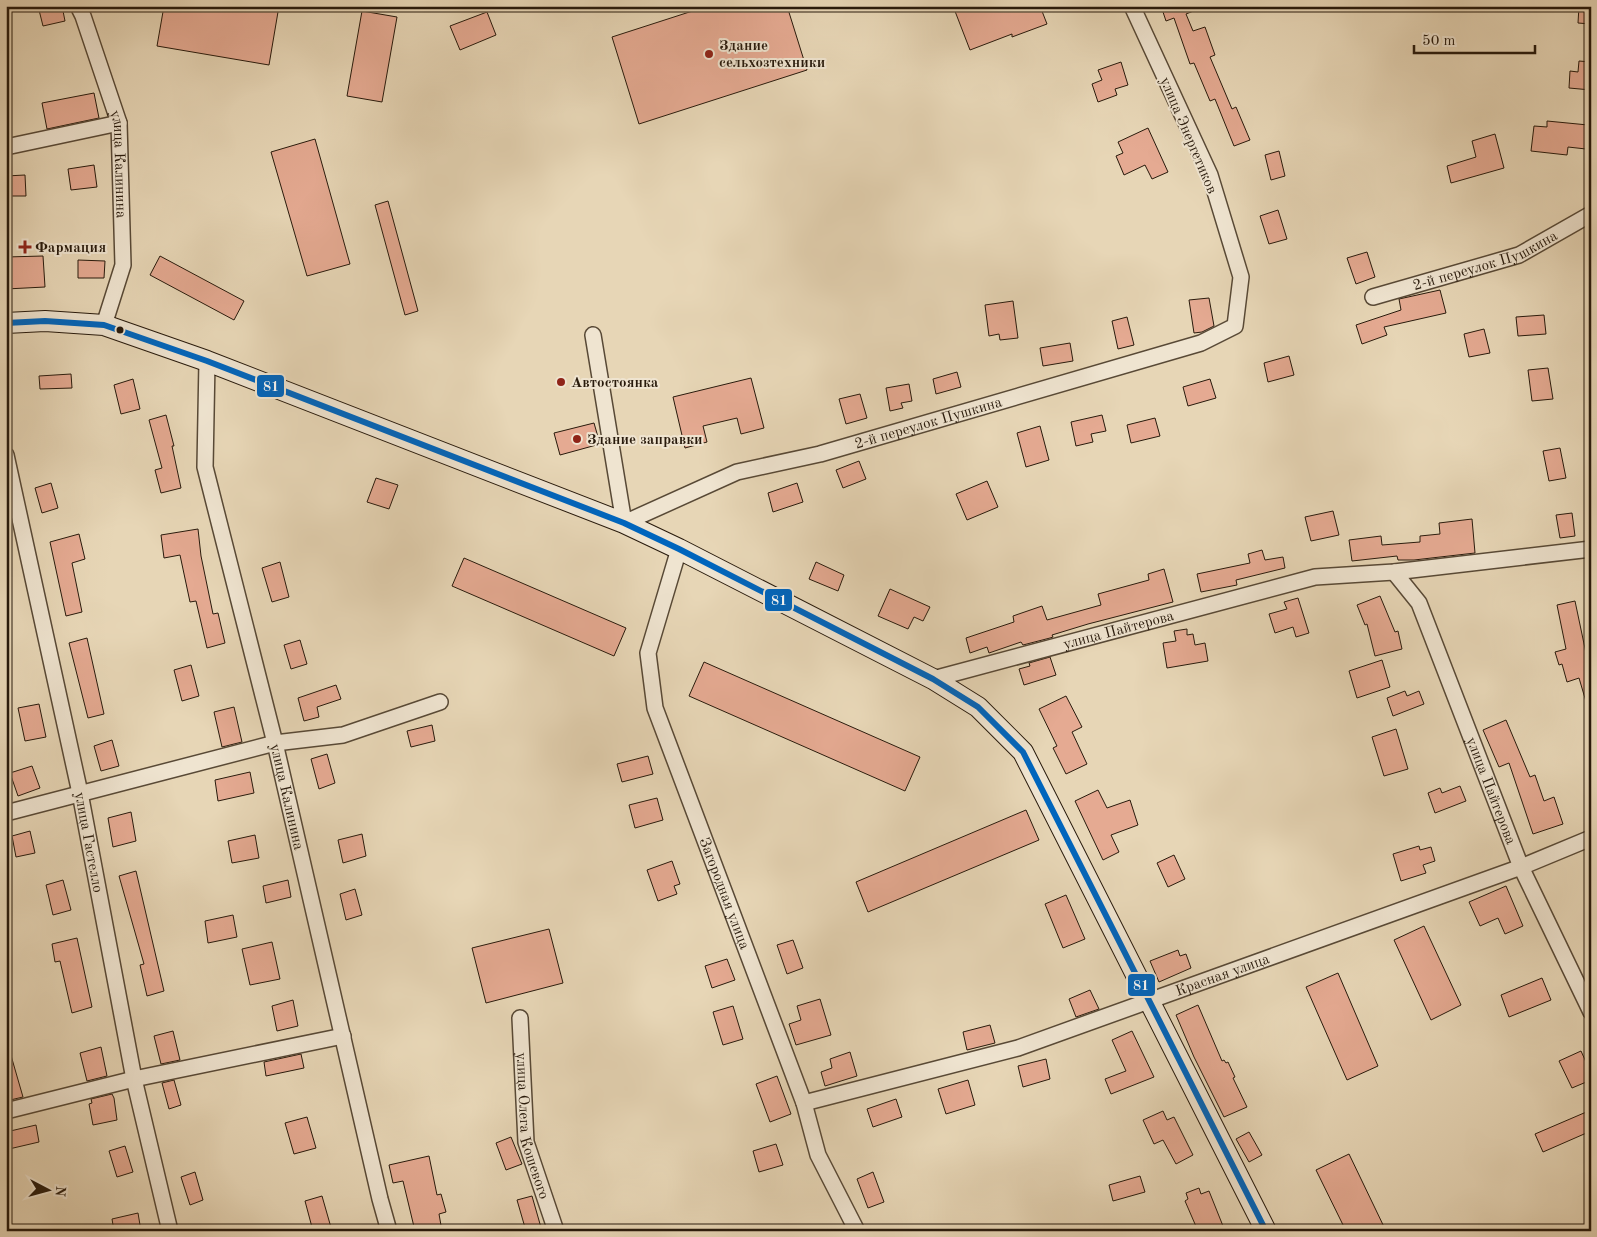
<svg xmlns="http://www.w3.org/2000/svg" width="1597" height="1237" font-family="'Old Standard TT',serif">
	<style>
		.building { fill: #e5aa92; stroke: #281a0c }
		.lines { fill: none; stroke-linecap: round; stroke-linejoin: round }
		.minor-casing { stroke: #584936; stroke-width: 18 }
		.secondary-casing { stroke: #281a0c; stroke-width: 22 }
		.minor { stroke: #efe4d0; stroke-width: 15 }
		.secondary { stroke: #efe4d0; stroke-width: 20 }
		.bus-1-casing { stroke: #efe4d0; stroke-width: 10 }
		.bus-1 { stroke: #0065bd; stroke-width: 6 }
		.poi-dot { fill: #8f2418; stroke: #efe4d0; stroke-width: 2 }
		.bus-dot { fill: #281a0c; stroke: #efe4d0; stroke-width: 2 }
		.labels { text-anchor: middle; stroke-width: 4; stroke-linejoin: round; paint-order: stroke }
		.poi-label { font-size: 15px; font-weight: bold; fill: #281a0c; stroke: #efe4d0; text-anchor: start }
		.street-label { font-size: 15px; fill: #281a0c; stroke: #efe4d0 }
		.line-badge { stroke: #efe4d0; stroke-width: 2 }
		.badge-label { font-size: 14px; text-anchor: middle; font-weight: bold; fill: #fff }
	</style>
	<rect width="100%" height="100%" fill="#e7d6b6"/>
	<filter id="stains"><feTurbulence type="fractalNoise" baseFrequency=".004" numOctaves="4"/><feColorMatrix values="0 0 0 0 .2 0 0 0 0 .09 0 0 0 0 .02 0 0 0 .5 -.17"/></filter>
	<radialGradient id="worn" r=".72"><stop offset=".6" stop-color="#630" stop-opacity="0"/><stop offset="1" stop-color="#630" stop-opacity=".3"/></radialGradient>
	<path class="building" d="M 38,6 L 62,6 L 65,21 L 43,26 Z
		M 164,6 L 279,6 L 269,65 L 157,46 Z
		M 708,6 L 787,6 L 807,70 L 639,124 L 612,37 Z
		M 953,6 L 1040,6 L 1047,24 L 1012,37 L 1012,34 L 970,50 Z
		M 1161,6 L 1201,6 L 1201,8 L 1186,14 L 1193,31 L 1205,27 L 1215,55 L 1210,57 L 1232,109 L 1236,107 L 1250,140 L 1234,146 L 1215,99 L 1210,101 L 1194,63 L 1190,64 L 1174,18 L 1166,21 Z
		M 1579,6 L 1591,6 L 1591,24 L 1578,23 Z
		M 362,11 L 397,17 L 382,102 L 347,96 Z
		M 487,12 L 496,35 L 460,50 L 450,26 Z
		M 1579,61 L 1591,62 L 1591,90 L 1569,88 L 1570,71 L 1578,72 Z
		M 1121,62 L 1128,85 L 1115,89 L 1117,95 L 1098,102 L 1092,84 L 1102,80 L 1098,70 Z
		M 94,93 L 99,118 L 47,129 L 42,103 Z
		M 1547,121 L 1588,125 L 1586,149 L 1568,147 L 1567,155 L 1531,151 L 1534,126 L 1547,127 Z
		M 1148,128 L 1168,172 L 1152,179 L 1145,165 L 1124,175 L 1116,156 L 1123,153 L 1118,142 Z
		M 1495,134 L 1504,168 L 1451,183 L 1447,166 L 1476,157 L 1472,141 Z
		M 315,139 L 350,264 L 307,276 L 271,152 Z
		M 1279,151 L 1285,176 L 1271,180 L 1265,155 Z
		M 94,165 L 97,187 L 71,190 L 68,169 Z
		M 25,175 L 26,196 L 6,196 L 6,176 Z
		M 388,201 L 418,311 L 405,315 L 375,205 Z
		M 1278,210 L 1287,239 L 1269,244 L 1260,216 Z
		M 1367,252 L 1375,277 L 1356,284 L 1347,258 Z
		M 43,256 L 45,287 L 6,289 L 6,257 Z
		M 160,256 L 244,301 L 234,320 L 150,275 Z
		M 78,260 L 105,261 L 104,278 L 78,278 Z
		M 1440,290 L 1446,313 L 1384,327 L 1387,335 L 1362,344 L 1356,325 L 1401,310 L 1399,299 Z
		M 1209,298 L 1214,326 L 1202,332 L 1194,333 L 1189,300 Z
		M 1013,301 L 1018,338 L 1000,340 L 999,334 L 989,336 L 985,305 Z
		M 1544,315 L 1546,334 L 1518,336 L 1516,317 Z
		M 1127,317 L 1134,345 L 1118,349 L 1112,321 Z
		M 1484,329 L 1490,353 L 1469,357 L 1464,334 Z
		M 1070,343 L 1073,361 L 1043,366 L 1040,348 Z
		M 1289,356 L 1294,375 L 1268,382 L 1264,363 Z
		M 1548,368 L 1553,399 L 1532,401 L 1528,370 Z
		M 957,372 L 961,387 L 936,394 L 933,379 Z
		M 71,374 L 72,388 L 40,389 L 39,376 Z
		M 751,378 L 764,428 L 741,434 L 737,418 L 703,426 L 707,442 L 685,448 L 673,397 Z
		M 133,379 L 140,409 L 121,414 L 114,385 Z
		M 1210,379 L 1216,398 L 1188,406 L 1183,387 Z
		M 909,384 L 912,401 L 901,403 L 903,408 L 890,411 L 886,388 Z
		M 860,394 L 867,418 L 846,424 L 839,399 Z
		M 166,415 L 174,446 L 172,446 L 181,488 L 161,493 L 155,470 L 162,468 L 149,420 Z
		M 1102,415 L 1106,431 L 1091,434 L 1093,442 L 1076,446 L 1071,422 Z
		M 1155,418 L 1160,436 L 1131,443 L 1127,425 Z
		M 594,423 L 600,444 L 560,455 L 554,433 Z
		M 1040,426 L 1049,460 L 1026,467 L 1017,433 Z
		M 1560,448 L 1566,478 L 1549,481 L 1543,451 Z
		M 859,461 L 866,479 L 843,488 L 836,470 Z
		M 376,478 L 398,485 L 389,509 L 367,502 Z
		M 987,481 L 998,507 L 967,520 L 956,494 Z
		M 51,483 L 58,508 L 42,513 L 35,488 Z
		M 797,483 L 803,502 L 773,512 L 768,493 Z
		M 1333,511 L 1339,535 L 1311,541 L 1305,517 Z
		M 1572,513 L 1575,536 L 1560,538 L 1556,515 Z
		M 1472,519 L 1475,553 L 1414,560 L 1398,560 L 1397,556 L 1352,561 L 1349,540 L 1381,536 L 1382,545 L 1420,542 L 1420,536 L 1440,534 L 1439,523 Z
		M 198,529 L 201,556 L 213,614 L 218,613 L 225,643 L 207,648 L 196,601 L 190,602 L 180,555 L 164,558 L 161,535 Z
		M 79,534 L 85,559 L 72,563 L 82,612 L 66,616 L 50,542 Z
		M 1262,550 L 1265,560 L 1283,557 L 1285,568 L 1236,580 L 1237,585 L 1201,592 L 1197,574 L 1250,563 L 1248,554 Z
		M 464,558 L 626,628 L 614,656 L 452,586 Z
		M 280,562 L 289,597 L 272,602 L 262,568 Z
		M 816,562 L 844,575 L 838,591 L 809,579 Z
		M 1164,569 L 1173,602 L 1088,624 L 1052,635 L 1053,637 L 1050,638 L 1023,645 L 1021,642 L 989,653 L 987,647 L 970,653 L 966,638 L 1014,622 L 1013,616 L 1042,606 L 1047,620 L 1101,605 L 1098,594 L 1149,580 L 1148,574 Z
		M 890,589 L 930,607 L 923,621 L 914,617 L 908,629 L 878,616 Z
		M 1380,596 L 1395,632 L 1398,631 L 1402,649 L 1375,656 L 1367,624 L 1365,625 L 1357,605 Z
		M 1298,598 L 1309,633 L 1296,637 L 1293,627 L 1275,633 L 1269,614 L 1287,609 L 1284,602 Z
		M 1575,601 L 1587,658 L 1591,657 L 1591,704 L 1587,705 L 1579,678 L 1567,682 L 1562,664 L 1559,665 L 1555,652 L 1566,649 L 1557,605 Z
		M 1187,629 L 1187,635 L 1193,634 L 1195,645 L 1205,643 L 1208,661 L 1167,668 L 1163,643 L 1176,641 L 1174,631 Z
		M 87,638 L 104,714 L 88,718 L 69,643 Z
		M 300,640 L 307,664 L 291,669 L 284,645 Z
		M 1050,657 L 1056,675 L 1024,685 L 1019,669 L 1030,666 L 1029,663 Z
		M 1382,660 L 1390,687 L 1357,698 L 1349,671 Z
		M 704,662 L 920,757 L 905,791 L 689,696 Z
		M 191,665 L 199,696 L 182,701 L 174,670 Z
		M 336,685 L 341,699 L 317,707 L 319,717 L 304,721 L 298,698 Z
		M 1405,691 L 1407,696 L 1419,691 L 1424,704 L 1393,716 L 1387,698 Z
		M 1066,696 L 1082,727 L 1072,732 L 1087,764 L 1066,774 L 1053,748 L 1057,746 L 1039,709 Z
		M 39,704 L 46,737 L 25,741 L 18,708 Z
		M 234,707 L 242,742 L 222,747 L 214,712 Z
		M 1506,720 L 1530,777 L 1535,775 L 1544,801 L 1554,797 L 1563,824 L 1533,834 L 1509,763 L 1499,767 L 1483,730 Z
		M 432,725 L 435,741 L 411,747 L 407,731 Z
		M 1396,729 L 1408,769 L 1384,776 L 1372,737 Z
		M 112,740 L 119,766 L 101,771 L 94,746 Z
		M 327,754 L 335,783 L 319,789 L 311,759 Z
		M 648,756 L 653,774 L 622,782 L 617,764 Z
		M 32,766 L 40,788 L 18,796 L 10,773 Z
		M 250,772 L 254,793 L 218,801 L 215,780 Z
		M 1460,786 L 1466,801 L 1435,813 L 1428,793 L 1440,788 L 1442,793 Z
		M 1098,790 L 1107,808 L 1130,800 L 1138,825 L 1111,835 L 1119,852 L 1103,860 L 1075,801 Z
		M 657,798 L 663,820 L 635,828 L 629,805 Z
		M 1026,810 L 1039,840 L 868,912 L 856,882 Z
		M 131,812 L 136,841 L 113,847 L 108,818 Z
		M 30,831 L 35,853 L 16,857 L 12,836 Z
		M 362,834 L 366,856 L 343,863 L 338,840 Z
		M 255,835 L 259,858 L 232,863 L 228,841 Z
		M 1419,846 L 1420,850 L 1431,847 L 1435,861 L 1423,865 L 1426,873 L 1401,881 L 1393,854 Z
		M 1174,855 L 1185,879 L 1168,887 L 1157,863 Z
		M 672,861 L 680,884 L 674,886 L 677,894 L 658,901 L 647,870 Z
		M 136,871 L 164,991 L 147,996 L 140,965 L 144,964 L 119,876 Z
		M 63,880 L 71,910 L 53,915 L 46,885 Z
		M 288,880 L 291,897 L 266,903 L 263,886 Z
		M 1506,886 L 1523,926 L 1505,934 L 1498,918 L 1480,926 L 1469,902 Z
		M 355,889 L 362,915 L 346,920 L 340,894 Z
		M 1066,895 L 1085,939 L 1063,948 L 1045,904 Z
		M 233,915 L 237,937 L 208,943 L 205,921 Z
		M 1424,926 L 1461,1005 L 1431,1020 L 1394,940 Z
		M 549,929 L 563,983 L 486,1003 L 472,948 Z
		M 77,938 L 92,1007 L 72,1013 L 60,961 L 55,962 L 52,944 Z
		M 793,940 L 803,968 L 787,974 L 777,945 Z
		M 272,942 L 280,979 L 250,985 L 242,949 Z
		M 1178,950 L 1180,956 L 1186,954 L 1191,968 L 1159,982 L 1150,961 Z
		M 727,959 L 735,980 L 712,988 L 705,966 Z
		M 1338,973 L 1378,1066 L 1347,1080 L 1306,987 Z
		M 1542,978 L 1551,1000 L 1509,1017 L 1501,995 Z
		M 1090,990 L 1099,1009 L 1076,1017 L 1069,999 Z
		M 820,999 L 831,1035 L 796,1045 L 789,1024 L 801,1020 L 797,1006 Z
		M 293,1000 L 298,1026 L 277,1031 L 272,1006 Z
		M 1198,1005 L 1222,1061 L 1224,1060 L 1226,1063 L 1228,1062 L 1235,1077 L 1233,1078 L 1247,1107 L 1224,1117 L 1194,1057 L 1176,1015 Z
		M 733,1006 L 743,1039 L 723,1045 L 713,1012 Z
		M 990,1025 L 995,1043 L 967,1050 L 963,1032 Z
		M 173,1031 L 180,1060 L 161,1064 L 154,1036 Z
		M 1132,1031 L 1154,1077 L 1111,1094 L 1105,1079 L 1126,1071 L 1112,1040 Z
		M 101,1047 L 107,1076 L 87,1081 L 80,1053 Z
		M 1581,1051 L 1591,1073 L 1591,1080 L 1572,1088 L 1559,1061 Z
		M 10,1052 L 23,1097 L 6,1101 L 6,1053 Z
		M 850,1052 L 857,1076 L 825,1086 L 821,1072 L 832,1068 L 830,1059 Z
		M 301,1054 L 304,1068 L 266,1076 L 264,1062 Z
		M 1046,1059 L 1050,1079 L 1023,1087 L 1018,1066 Z
		M 777,1076 L 791,1114 L 770,1122 L 756,1084 Z
		M 174,1080 L 181,1105 L 169,1109 L 162,1083 Z
		M 968,1080 L 975,1105 L 946,1114 L 938,1089 Z
		M 112,1094 L 114,1098 L 117,1120 L 93,1125 L 89,1104 L 92,1103 L 91,1099 Z
		M 896,1099 L 902,1117 L 873,1127 L 867,1109 Z
		M 1591,1110 L 1591,1131 L 1543,1152 L 1535,1134 Z
		M 1163,1111 L 1167,1120 L 1174,1117 L 1193,1155 L 1176,1164 L 1163,1140 L 1154,1144 L 1143,1120 Z
		M 307,1117 L 316,1148 L 294,1154 L 285,1123 Z
		M 36,1125 L 39,1142 L 9,1149 L 6,1132 Z
		M 1249,1132 L 1262,1155 L 1249,1162 L 1236,1139 Z
		M 511,1137 L 522,1164 L 506,1170 L 496,1143 Z
		M 776,1144 L 783,1165 L 759,1172 L 753,1151 Z
		M 125,1146 L 133,1172 L 117,1177 L 109,1151 Z
		M 1349,1154 L 1386,1231 L 1346,1231 L 1316,1170 Z
		M 429,1156 L 437,1195 L 441,1194 L 446,1212 L 439,1214 L 442,1231 L 415,1231 L 403,1181 L 393,1183 L 389,1165 Z
		M 195,1172 L 203,1200 L 190,1205 L 181,1177 Z
		M 873,1172 L 884,1202 L 868,1208 L 857,1179 Z
		M 1140,1176 L 1145,1192 L 1113,1201 L 1109,1185 Z
		M 1199,1188 L 1201,1194 L 1209,1191 L 1225,1231 L 1198,1231 L 1185,1201 L 1188,1199 L 1186,1193 Z
		M 322,1196 L 332,1231 L 313,1231 L 305,1201 Z
		M 532,1196 L 542,1231 L 526,1231 L 517,1200 Z
		M 138,1213 L 141,1231 L 114,1231 L 112,1219 Z"/>
	<g class="lines">
		<defs>
			<g id="minor">
				<path id="s1" d="M 78,6 L 83,16 L 119,123 L 123,265 L 104,325"/>
				<path d="M 6,147 L 119,123"/>
				<path id="s2" d="M 1373,297 L 1519,255 L 1591,214"/>
				<path id="s3" d="M 593,335 L 624,523 L 737,472 L 820,454 L 1201,343 L 1235,326 L 1241,277 L 1210,175 L 1132,6"/>
				<path id="s4" d="M 207,361 L 205,467 L 275,743 L 380,1199 L 389,1231"/>
				<path id="s5" d="M 6,455 L 80,793 L 134,1079 L 170,1231"/>
				<path id="s6" d="M 679,549 L 648,653 L 655,708 L 804,1103 L 818,1155 L 857,1231"/>
				<path id="s7" d="M 1394,572 L 1419,603 L 1521,867 L 1591,1012"/>
				<path id="s8" d="M 933,679 L 1315,577 L 1394,572 L 1591,549"/>
				<path d="M 6,813 L 275,743 L 343,735 L 440,702"/>
				<path id="s9" d="M 520,1018 L 526,1142 L 556,1231"/>
				<path id="s10" d="M 804,1103 L 1018,1048 L 1521,867 L 1591,838"/>
				<path d="M 6,1111 L 134,1079 L 343,1036"/>
			</g>
			<path id="secondary" d="M 6,323 L 45,321 L 104,325 L 207,361 L 624,523 L 679,549 L 933,679 L 978,707 L 1023,752 L 1266,1231"/>
		</defs>
		<use href="#minor" class="minor-casing"/>
		<use href="#secondary" class="secondary-casing"/>
		<use href="#minor" class="minor"/>
		<use href="#secondary" class="secondary"/>
		<defs>
			<path id="bus-1" d="M 6,323 L 45,321 L 104,325 L 207,361 L 624,523 L 679,549 L 933,679 L 978,707 L 1023,752 L 1266,1231"/>
		</defs>
		<use href="#bus-1" class="bus-1-casing"/>
		<use href="#bus-1" class="bus-1"/>
	</g>
	<g class="poi-dot">
		<circle cx="709" cy="54" r="5"/>
		<path d="M22.5 239.5h5v5h5v5h-5v5h-5v-5h-5v-5h5z"/>
		<circle cx="561" cy="382" r="5"/>
		<circle cx="577" cy="439" r="5"/>
	</g>
	<circle class="bus-dot" cx="120" cy="330" r="4.5"/>
	<g class="labels">
		<g class="poi-label">
			<text x="719" y="50">Здание<tspan x="719" dy="17">сельхозтехники</tspan></text>
			<text x="35" y="252">Фармация</text>
			<text x="571" y="387">Автостоянка</text>
			<text x="587" y="444">Здание заправки</text>
		</g>
		<g class="street-label">
			<text transform="translate(1189 135) rotate(67)" y="5">улица Энергетиков</text>
			<text dy="5" stroke="none"><textPath href="#s1" startOffset="165">улица Калинина</textPath></text>
			<text dy="5" stroke="none"><textPath href="#s2" startOffset="118">2-й переулок Пушкина</textPath></text>
			<text dy="5" stroke="none"><textPath href="#s3" startOffset="512">2-й переулок Пушкина</textPath></text>
			<text dy="5" stroke="none"><textPath href="#s8" startOffset="192">улица Пайтерова</textPath></text>
			<text dy="5" stroke="none"><textPath href="#s7" startOffset="241">улица Пайтерова</textPath></text>
			<text dy="5" stroke="none"><textPath href="#s4" startOffset="446">улица Калинина</textPath></text>
			<text dy="5" stroke="none"><textPath href="#s5" startOffset="396">улица Гастелло</textPath></text>
			<text dy="5" stroke="none"><textPath href="#s6" startOffset="362">Загородная улица</textPath></text>
			<text dy="5" stroke="none"><textPath href="#s10" startOffset="438">Красная улица</textPath></text>
			<text dy="5" stroke="none"><textPath href="#s9" startOffset="109">улица Олега Кошевого</textPath></text>
		</g>
	</g>
	<g class="line-badge">
		<rect x="256" y="374" width="29" height="24" rx="5" fill="#0065bd"/>
		<rect x="764" y="588" width="29" height="24" rx="5" fill="#0065bd"/>
		<rect x="1127" y="973" width="29" height="24" rx="5" fill="#0065bd"/>
	</g>
	<g class="badge-label">
		<text x="271" y="391">81</text>
		<text x="779" y="605">81</text>
		<text x="1141" y="990">81</text>
	</g>
	<rect width="1597" height="1237" fill="none" stroke="#e7d6b6" stroke-width="25"/>
	<rect x="8" y="8" width="1582" height="1222" fill="none" stroke="#281a0c" stroke-width="2.5"/>
	<rect x="12" y="12" width="1572" height="1212" fill="none" stroke="#281a0c"/>
	<g transform="translate(48 1190) rotate(96)" stroke="#efe4d0" stroke-width="4" paint-order="stroke">
	<path d="M0-4L9 19L0 12L-9 19Z" fill="#281a0c"/>
	<text y="-8" font-size="14" font-weight="bold" text-anchor="middle" fill="#281a0c">N</text>
	</g>
	<path d="M1414 45v8h121v-8" fill="none" stroke="#281a0c" stroke-width="2.5"/>
	<text x="1422" y="45" font-size="15" fill="#281a0c" stroke="#efe4d0" stroke-width="4" paint-order="stroke">50 m</text>
	<rect width="100%" height="100%" filter="url(#stains)"/>
	<rect width="100%" height="100%" fill="url(#worn)"/>
</svg>
